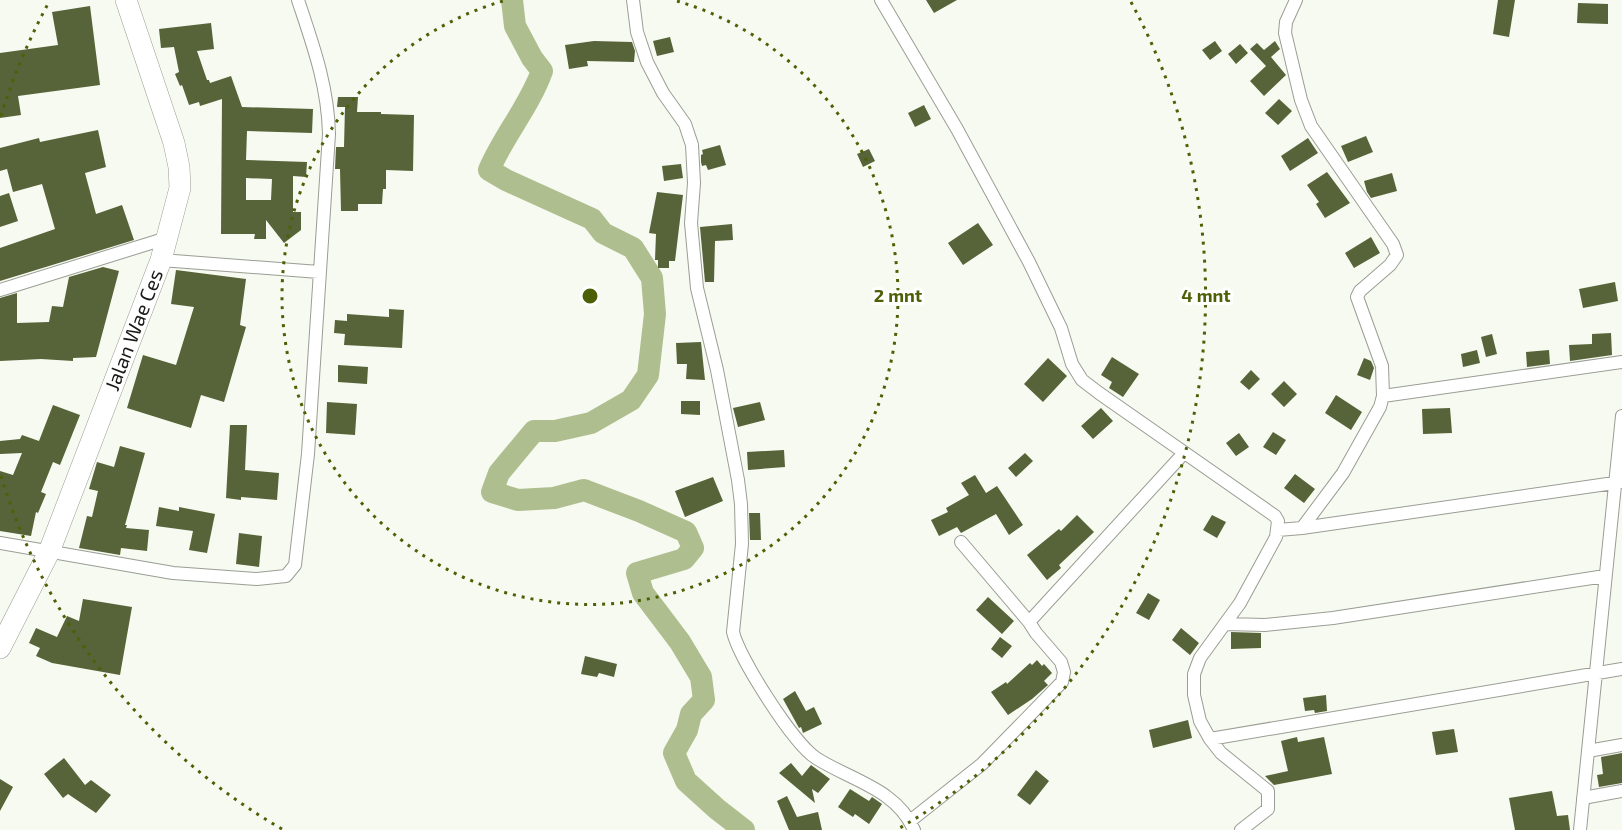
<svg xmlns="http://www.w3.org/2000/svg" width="1622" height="830" font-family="'Exo 2',sans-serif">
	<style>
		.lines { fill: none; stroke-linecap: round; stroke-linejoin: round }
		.river { stroke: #afbe8f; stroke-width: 22 }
		.building { fill: #576338; fill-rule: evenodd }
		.street-casing { stroke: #9a9d94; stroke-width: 14 }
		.highway-casing { stroke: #9a9d94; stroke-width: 22 }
		.street { stroke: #fff; stroke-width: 12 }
		.highway { stroke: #fff; stroke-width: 21 }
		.ring { fill: none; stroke: #4d6006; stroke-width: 3; stroke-dasharray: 3 6 }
		.labels { text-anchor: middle; stroke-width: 6; stroke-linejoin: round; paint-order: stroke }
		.street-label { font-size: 20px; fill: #191a17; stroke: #fff }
		.centre { fill: #4d6006; stroke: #fff; stroke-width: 3 }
		.ring-label { font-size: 18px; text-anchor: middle; font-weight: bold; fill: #4d6006; stroke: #fff; stroke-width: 6; stroke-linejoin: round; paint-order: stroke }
	</style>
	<rect width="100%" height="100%" fill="#f6faf0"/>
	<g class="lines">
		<path class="river" d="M 512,0 L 515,26 L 532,58 L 542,71 C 529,107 504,135 489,170 L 506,180 L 592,219 L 603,233 L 633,248 L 652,278 L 655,314 L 648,375 L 631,400 L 591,423 L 555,431 L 534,431 L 499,473 L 492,492 L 518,500 L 554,498 L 584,490 L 639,511 L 686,532 L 693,548 L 684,559 L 637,573 L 643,593 L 680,642 L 701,677 L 704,700 L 691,714 L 687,730 L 674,753 L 686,781 L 717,809 L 744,830"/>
	</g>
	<path class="building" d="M 926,0 L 957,0 L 934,13 Z
		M 1498,0 L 1515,0 L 1509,37 L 1493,34 Z
		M 1578,3 L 1608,4 L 1608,24 L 1577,23 Z
		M 90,6 L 100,85 L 18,96 L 21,115 L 0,118 L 0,53 L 58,45 L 52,12 Z
		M 211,23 L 214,49 L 197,51 L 207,80 L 209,80 L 210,83 L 231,76 L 242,107 L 313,109 L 312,133 L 247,131 L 246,160 L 307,162 L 306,177 L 293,176 L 293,212 L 301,212 L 301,230 L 284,243 L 266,220 L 266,239 L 254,239 L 255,234 L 221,234 L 222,99 L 200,106 L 199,102 L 189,105 L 182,85 L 180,86 L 175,74 L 179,72 L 174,47 L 161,48 L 159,29 ZM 246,178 L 272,179 L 271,200 L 246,200 Z
		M 670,37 L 674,52 L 657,56 L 653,41 Z
		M 594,41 L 632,42 L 635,51 L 634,62 L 587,61 L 588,66 L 569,69 L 565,45 Z
		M 1215,41 L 1222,51 L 1210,60 L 1202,50 Z
		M 1275,41 L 1280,49 L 1271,57 L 1286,75 L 1264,96 L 1250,81 L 1266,66 L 1250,49 L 1257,43 L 1264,50 Z
		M 1240,44 L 1248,53 L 1236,64 L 1228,54 Z
		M 338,97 L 358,97 L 357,112 L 381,112 L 381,114 L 414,115 L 413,171 L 386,170 L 386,189 L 383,189 L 382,204 L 358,204 L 358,211 L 341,211 L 340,169 L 335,169 L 336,147 L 344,147 L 345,107 L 337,107 Z
		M 1279,99 L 1292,111 L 1278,125 L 1265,113 Z
		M 924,105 L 931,119 L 915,127 L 908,113 Z
		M 98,130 L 106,167 L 85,173 L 96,214 L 122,205 L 134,240 L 0,281 L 0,248 L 55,229 L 42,184 L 13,192 L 7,169 L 0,171 L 0,148 L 39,138 L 40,142 Z
		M 1366,136 L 1373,152 L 1348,162 L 1341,146 Z
		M 1308,138 L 1318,153 L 1290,171 L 1281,156 Z
		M 720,145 L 726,165 L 708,170 L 706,165 L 702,166 L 701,162 L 701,155 L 703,154 L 702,150 Z
		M 869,149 L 875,161 L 863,167 L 857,154 Z
		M 681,164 L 683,178 L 664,181 L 662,166 Z
		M 1327,172 L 1350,203 L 1325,218 L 1316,204 L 1319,202 L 1307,185 Z
		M 1392,173 L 1397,191 L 1371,198 L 1367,192 L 1364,181 Z
		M 657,192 L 683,195 L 675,261 L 669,261 L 669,268 L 658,268 L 658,260 L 655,260 L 656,234 L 649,233 Z
		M 9,193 L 18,221 L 0,227 L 0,196 Z
		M 978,223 L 993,245 L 963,265 L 948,243 Z
		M 732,224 L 733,240 L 715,241 L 714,282 L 705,282 L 700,227 Z
		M 1371,237 L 1380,253 L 1354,268 L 1345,253 Z
		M 103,267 L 119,271 L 96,357 L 73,358 L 73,361 L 41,359 L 0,361 L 0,298 L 17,293 L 17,323 L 49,322 L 52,306 L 63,307 L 69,277 Z
		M 176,270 L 246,279 L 240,325 L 246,327 L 224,402 L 201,395 L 191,428 L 127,408 L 143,355 L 176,365 L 194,307 L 171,304 Z
		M 1615,282 L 1618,301 L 1583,308 L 1579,289 Z
		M 389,309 L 404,310 L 402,348 L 344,345 L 345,334 L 334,333 L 335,320 L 347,321 L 347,314 L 389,317 Z
		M 1611,333 L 1612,355 L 1570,361 L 1569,345 L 1592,344 L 1592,334 Z
		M 1492,334 L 1497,354 L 1486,357 L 1481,337 Z
		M 701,342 L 705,380 L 686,379 L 687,364 L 677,364 L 676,343 Z
		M 1477,350 L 1480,363 L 1463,367 L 1461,354 Z
		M 1549,350 L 1550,364 L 1527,367 L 1526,352 Z
		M 1112,357 L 1139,374 L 1123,397 L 1109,388 L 1112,382 L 1101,375 Z
		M 1048,358 L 1067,376 L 1043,402 L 1024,384 Z
		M 1364,358 L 1371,361 L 1374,368 L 1370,380 L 1357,375 Z
		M 338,365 L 368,367 L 367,384 L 338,382 Z
		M 1251,370 L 1260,379 L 1249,390 L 1240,382 Z
		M 1284,381 L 1297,394 L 1284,407 L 1271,394 Z
		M 1336,395 L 1362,412 L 1351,430 L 1325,413 Z
		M 681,401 L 700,401 L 700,415 L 681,414 Z
		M 327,402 L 357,404 L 355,435 L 326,433 Z
		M 760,402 L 765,420 L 738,427 L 733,408 Z
		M 53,405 L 80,415 L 60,465 L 53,462 L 41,492 L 46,494 L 38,513 L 36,512 L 31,536 L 0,531 L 0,471 L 13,475 L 22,453 L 0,454 L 0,441 L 20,439 L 22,435 L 39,441 Z
		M 1101,408 L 1113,421 L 1093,439 L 1081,426 Z
		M 1450,408 L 1452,433 L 1423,434 L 1422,409 Z
		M 230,425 L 247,425 L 245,470 L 279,473 L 277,500 L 241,497 L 241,500 L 226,498 Z
		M 1273,432 L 1286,440 L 1276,455 L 1263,447 Z
		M 1239,433 L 1249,447 L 1236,456 L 1226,443 Z
		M 120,446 L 145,453 L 125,525 L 127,525 L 126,528 L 149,530 L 147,551 L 121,548 L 120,555 L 79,548 L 87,516 L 92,517 L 98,491 L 89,489 L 97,462 L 114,467 Z
		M 784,450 L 785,467 L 748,470 L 747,452 Z
		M 1025,453 L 1033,461 L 1016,477 L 1008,468 Z
		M 1295,474 L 1315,489 L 1304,503 L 1284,488 Z
		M 975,475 L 986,493 L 997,486 L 1023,525 L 1009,535 L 996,514 L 961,533 L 957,527 L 939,536 L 931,520 L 948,512 L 946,508 L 969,495 L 961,483 Z
		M 713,477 L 723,501 L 685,517 L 675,491 Z
		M 159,507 L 179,511 L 179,507 L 215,514 L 207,553 L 189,550 L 193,531 L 156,526 Z
		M 749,513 L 760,513 L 761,540 L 750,540 Z
		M 1077,515 L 1094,532 L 1059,565 L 1061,568 L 1047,580 L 1027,555 L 1059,529 L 1061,531 Z
		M 1212,515 L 1226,522 L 1217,538 L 1203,530 Z
		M 239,533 L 262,536 L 259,567 L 236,564 Z
		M 1148,593 L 1160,600 L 1149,620 L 1136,613 Z
		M 988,597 L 1014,621 L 1002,634 L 976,610 Z
		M 83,599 L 132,607 L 120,675 L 52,663 L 36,656 L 40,648 L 29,643 L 36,628 L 57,637 L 67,616 L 79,621 Z
		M 1181,628 L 1199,643 L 1190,655 L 1172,640 Z
		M 1231,632 L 1261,633 L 1261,648 L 1231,649 Z
		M 1000,637 L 1012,646 L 1002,658 L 991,649 Z
		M 585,656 L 617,664 L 614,677 L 599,673 L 597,677 L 581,674 Z
		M 1037,660 L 1042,666 L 1044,664 L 1052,673 L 1044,681 L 1048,685 L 1032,699 L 1008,715 L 991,692 L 1006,682 L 1007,684 L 1030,663 L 1032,665 Z
		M 795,691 L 806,711 L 814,707 L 822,724 L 803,733 L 801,727 L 799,728 L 783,699 Z
		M 1326,695 L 1327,711 L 1315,713 L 1314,710 L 1305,711 L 1303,698 Z
		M 1188,720 L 1192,738 L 1153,748 L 1149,730 Z
		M 1454,729 L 1458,752 L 1436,755 L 1432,732 Z
		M 1297,737 L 1298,742 L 1324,737 L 1332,774 L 1274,785 L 1265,776 L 1288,771 L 1281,741 Z
		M 1622,753 L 1622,783 L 1599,787 L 1597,775 L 1603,774 L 1601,757 Z
		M 64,758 L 85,785 L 91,780 L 111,795 L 96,813 L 68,794 L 63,798 L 44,774 Z
		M 791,763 L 802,776 L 811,765 L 830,779 L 818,793 L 812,789 L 815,803 L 779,773 Z
		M 1036,770 L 1049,781 L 1030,805 L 1017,795 Z
		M 0,779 L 13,787 L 0,811 Z
		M 850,789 L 869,801 L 872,797 L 882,804 L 869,824 L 855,814 L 853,817 L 838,807 Z
		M 1552,791 L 1557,816 L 1568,815 L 1570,830 L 1515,830 L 1509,798 Z
		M 787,796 L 797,817 L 818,812 L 822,830 L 789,830 L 777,801 Z"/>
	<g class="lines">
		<defs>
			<path id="street" d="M 633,0 L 637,32 L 647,62 L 663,93 L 685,124 L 692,145 L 694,183 L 691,223 L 697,288 L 717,370 L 738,480 L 741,504 L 742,544 L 733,632 C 739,658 793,743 816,758 C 850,780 897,789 914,830
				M 881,0 L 957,129 L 1029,262 L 1061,328 L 1072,364 L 1082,380 L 1099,393 L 1275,516 L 1278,521 L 1276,537 L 1240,603 L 1200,658 L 1194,674 L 1194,695 L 1200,721 L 1210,739 L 1221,753 L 1268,791 L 1268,809 L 1241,830
				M 161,260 L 319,272
				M 0,290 L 167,238
				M 1383,396 L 1622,362
				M 1302,528 L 1621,482
				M 1278,530 L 1302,528 L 1343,473 L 1380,407 L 1383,396 L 1382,366 L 1357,297 L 1360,291 L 1390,265 L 1397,255 L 1393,244 L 1311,126 L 1301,100 L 1285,33 L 1286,22 L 1296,0
				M 961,542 L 1029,622
				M 0,543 L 173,573 L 257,579 L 286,576 L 295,565 L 308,454 L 329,134 C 328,86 313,45 298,0
				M 1225,624 L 1265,625 L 1333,618 L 1605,576
				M 1210,739 L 1622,669
				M 1588,751 L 1622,745
				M 1583,798 L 1622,791
				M 910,821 L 982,764 L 1062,682 L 1064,672 L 1061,662 L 1036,633 L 1029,622 L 1184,453
				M 1580,830 L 1622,416"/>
			<path id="highway" d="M 0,648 L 49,552 L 161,260 L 180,188 L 179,167 L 174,143 L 126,0"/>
		</defs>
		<use href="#street" class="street-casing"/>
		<use href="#highway" class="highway-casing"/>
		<use href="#street" class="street"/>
		<use href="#highway" class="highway"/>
	</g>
	<g class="ring">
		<path d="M677 1A308 308 0 1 1 503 1"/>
		<path d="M282 829A616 616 0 0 1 1 476M1 116A616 616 0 0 1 49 2M1131 2A616 616 0 0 1 898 829"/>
	</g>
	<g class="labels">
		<g class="street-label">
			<text transform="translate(134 330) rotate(-69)" y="7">Jalan Wae Ces</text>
		</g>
	</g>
	<circle cx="590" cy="296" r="9" class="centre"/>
	<g class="ring-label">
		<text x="898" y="302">2 mnt</text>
		<text x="1206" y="302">4 mnt</text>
	</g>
</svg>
